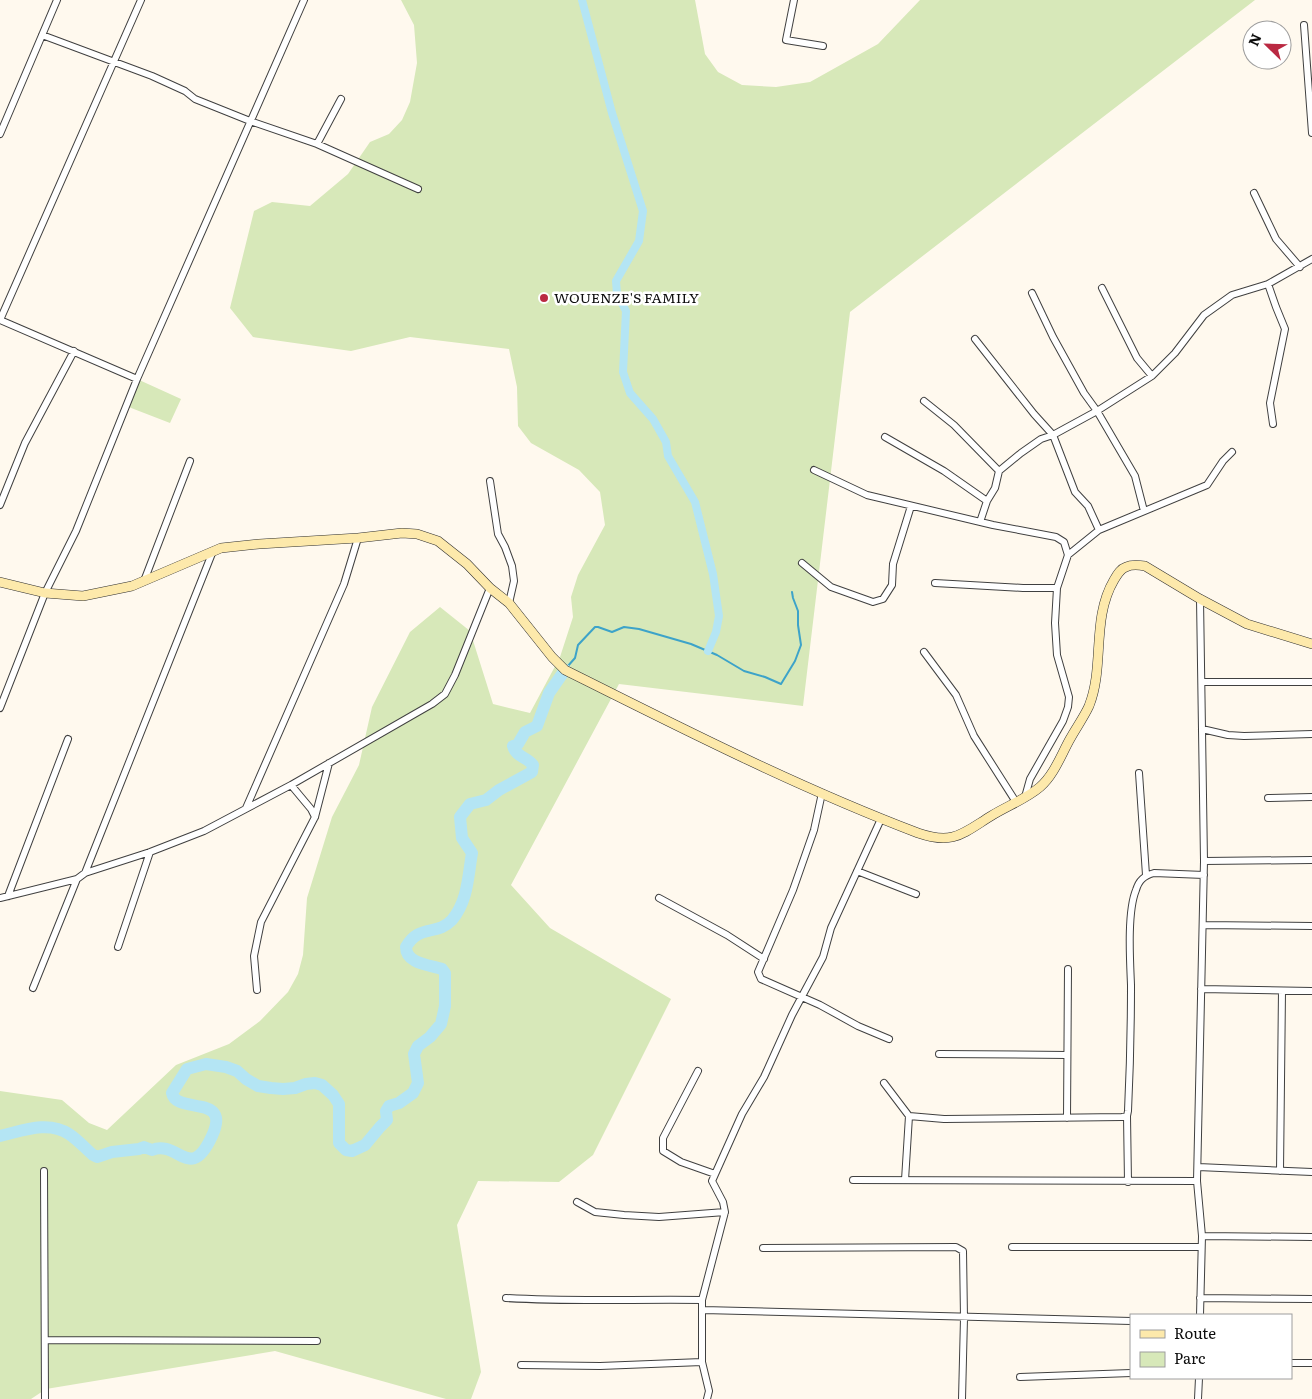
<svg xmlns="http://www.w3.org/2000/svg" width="1312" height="1399" font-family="Literata,serif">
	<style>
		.green { fill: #d7e8b9 }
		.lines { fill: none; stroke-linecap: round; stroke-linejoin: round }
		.stream { stroke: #3da3c9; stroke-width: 2 }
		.canal { stroke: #b4e5f4; stroke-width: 8 }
		.river { stroke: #b4e5f4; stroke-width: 12 }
		.minor-casing { stroke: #404040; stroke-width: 8 }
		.secondary-casing { stroke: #2f2f2f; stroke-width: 10 }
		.minor { stroke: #fff; stroke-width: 6 }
		.secondary { stroke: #fde9ab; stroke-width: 9 }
		.poi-dot { fill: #ba2942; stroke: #fff; stroke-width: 2 }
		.labels { text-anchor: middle; stroke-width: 5; stroke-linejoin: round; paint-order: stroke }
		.poi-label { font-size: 14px; fill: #0d0d0d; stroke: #fff; text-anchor: start }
	</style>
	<rect width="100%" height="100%" fill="#fff9ee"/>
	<path class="green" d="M 401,0 L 695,0 L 705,54 L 718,72 L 742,85 L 776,87 L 810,82 L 878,44 L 920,0 L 1255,0 L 850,312 L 803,706 L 619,684 L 511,885 L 550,928 L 671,999 L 593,1155 L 559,1182 L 478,1181 L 457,1225 L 481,1372 L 471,1399 L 446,1399 L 275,1351 L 46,1389 L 31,1399 L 0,1399 L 0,1091 L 62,1100 L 89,1123 L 107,1130 L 176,1065 L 229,1044 L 260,1021 L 288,992 L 298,974 L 303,955 L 307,898 L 332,817 L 359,765 L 372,707 L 410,632 L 440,607 L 470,631 L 493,704 L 530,713 L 560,657 L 573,617 L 571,597 L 578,575 L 605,525 L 600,492 L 579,470 L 531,443 L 518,426 L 517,387 L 509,349 L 410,337 L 351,351 L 253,337 L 230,308 L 254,211 L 272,202 L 310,206 L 348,174 L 370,142 L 389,134 L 402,120 L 410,102 L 417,63 L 414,25 Z
		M 137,379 L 181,399 L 170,423 L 126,406 Z"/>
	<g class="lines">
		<path class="stream" d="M 567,667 L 575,658 L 578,645 L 595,627 L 598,627 L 612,632 L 624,627 L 639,629 L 691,644 L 717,655 L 744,671 L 765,677 L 781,684 L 795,661 L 801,645 L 798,625 L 798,611 L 793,598 L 792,592"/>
		<path class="canal" d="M 582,0 L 612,113 L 643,211 L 639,241 L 616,281 L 617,294 L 626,311 L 623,372 L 630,393 L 653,419 L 666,442 L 668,456 L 695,502 L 713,574 L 719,616 L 716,632 L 708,651"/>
		<path class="river" d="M 0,1136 C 22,1131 48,1120 69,1134 C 78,1140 85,1148 93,1155 L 97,1157 L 112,1152 L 139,1149 L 144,1147 L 152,1150 C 178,1139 190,1184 212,1136 C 232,1093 176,1115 172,1093 L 187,1069 L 206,1064 L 226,1067 L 237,1071 L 246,1079 L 258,1086 L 271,1088 L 283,1089 L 295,1088 L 306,1084 L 315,1083 L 322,1085 L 333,1095 L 339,1104 L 339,1143 L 346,1150 L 352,1151 L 365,1145 L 380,1127 L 387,1120 L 386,1111 L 389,1106 L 399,1103 L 413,1093 L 418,1083 L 414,1054 L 418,1046 L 430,1037 L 441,1024 L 445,1006 L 445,973 L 442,969 C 430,965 406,964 406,947 C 419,924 437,936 452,920 C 468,901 468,876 472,853 L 462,838 L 460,817 L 470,804 L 486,800 L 499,790 L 532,772 L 533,765 C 527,757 516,757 513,746 L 518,744 L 525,732 L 537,726 L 549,693 L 565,670"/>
		<defs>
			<path id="minor" d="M 794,0 L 786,40 L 823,46
				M 1304,25 L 1312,133
				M 42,35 L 152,76 L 185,91 L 195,99 L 250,121 L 317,144 L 418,189
				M 0,134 L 57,0
				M 317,144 L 341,99
				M 1254,193 L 1276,239 L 1300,267
				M 1268,284 L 1276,307 L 1285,329 L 1270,403 L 1273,424
				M 1102,288 L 1137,358 L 1152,376
				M 1032,293 L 1053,337 L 1084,393 L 1097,411 L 1135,476 L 1144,511
				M 0,320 L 141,0
				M 0,320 L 137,379
				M 975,339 L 1034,414 L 1053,435 L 1075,492 L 1088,506 L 1099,530
				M 924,401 L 954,425 L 999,471
				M 885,437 L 944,471 L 987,501
				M 814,470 L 867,495 L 993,525 L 1056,537 L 1064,542 L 1068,555
				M 490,481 L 498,534 L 505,547 L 512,566 L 514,581 L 509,603
				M 0,505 L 25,443 L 74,351
				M 980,522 L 987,501 L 995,488 L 999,471 L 1021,453 L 1041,439 L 1053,435 L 1097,411 L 1152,376 L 1175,353 L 1204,315 L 1232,295 L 1268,284 L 1312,259
				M 802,563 L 831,587 L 873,602 L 883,599 L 892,585 L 893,564 L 911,506
				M 144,581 L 190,461
				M 935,583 L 1023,588 L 1057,588
				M 924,652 L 956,695 L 974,736 L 1016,802
				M 1202,682 L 1312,682
				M 0,708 L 45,593 L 76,531 L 137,379 L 304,0
				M 1202,729 L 1228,735 L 1244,736 L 1312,734
				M 1139,773 L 1146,875
				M 291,785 L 311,809 L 315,817
				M 822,793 L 814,830 L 793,890 L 758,972 L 761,979 L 820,1005 L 858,1026 L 889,1039
				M 1025,797 L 1030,779 L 1063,721 L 1068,707 L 1069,697 L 1057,655 L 1055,623 L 1057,588 L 1068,555 L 1099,530 L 1207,485 L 1223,461 L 1232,452
				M 1268,798 L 1312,797
				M 246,808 L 344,584 L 358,538
				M 1204,861 L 1312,860
				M 857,871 L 916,894
				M 85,873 L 213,551
				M 8,896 L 68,739
				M 0,898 L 77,879 L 85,873 L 150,852 L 204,831 L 291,785 L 432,704 L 445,694 L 455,675 L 490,588
				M 659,898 L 727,935 L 764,959
				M 1203,925 L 1312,926
				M 118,947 L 150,852
				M 33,988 L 77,879
				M 1201,989 L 1312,991
				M 257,990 L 254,956 L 261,922 L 315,817 L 329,763
				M 939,1054 L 1067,1055
				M 698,1071 L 663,1138 L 663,1151 L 681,1162 L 715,1174
				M 884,1083 L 909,1116 L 944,1119 L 1122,1117 L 1127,1116 L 1128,1111 C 1130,1069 1131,1027 1131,985 C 1130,960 1127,912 1136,890 C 1139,880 1144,876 1154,873 L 1204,875
				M 1127,1116 L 1128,1182
				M 1067,1118 L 1068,969
				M 1198,1167 L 1312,1172
				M 44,1171 L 45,1399
				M 1280,1171 L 1282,991
				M 853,1180 L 1197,1181
				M 905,1180 L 909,1116
				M 577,1202 L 595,1212 L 624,1215 L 659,1217 L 725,1212
				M 1202,1236 L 1312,1237
				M 1012,1247 L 1201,1247
				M 763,1248 L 956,1247 L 963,1251 L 964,1318 L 962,1399
				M 506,1298 C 571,1302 637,1299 702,1300
				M 1200,1298 L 1312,1299
				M 703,1310 L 1131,1321
				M 1200,1315 L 1202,1236 L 1197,1181 L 1204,861 L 1200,599
				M 45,1340 L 317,1341
				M 1291,1363 L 1312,1363
				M 521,1365 L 600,1366 L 702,1362
				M 1020,1377 L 1131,1373
				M 707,1399 L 709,1391 L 702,1362 L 702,1300 L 725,1212 L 723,1202 L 712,1181 L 742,1114 L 764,1077 L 792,1015 L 823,957 L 831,928 L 881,819
				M 1198,1399 L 1199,1378"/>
			<path id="secondary" d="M 0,582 L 45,593 L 83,596 L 132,586 L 221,548 L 259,544 L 358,538 L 402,533 L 417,534 L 438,541 L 467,564 L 490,588 L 509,603 L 552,657 L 565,670 C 681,728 797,787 918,833 C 953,845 962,834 991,816 C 1007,806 1026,799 1040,787 C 1054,775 1061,755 1070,739 C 1076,728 1084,717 1089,706 C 1105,666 1091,619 1114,580 C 1117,575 1120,569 1126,567 C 1132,564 1139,565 1145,566 L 1200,599 L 1247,624 L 1312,644"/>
		</defs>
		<use href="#minor" class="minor-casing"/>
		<use href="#secondary" class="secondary-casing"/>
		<use href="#minor" class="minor"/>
		<use href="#secondary" class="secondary"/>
	</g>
	<circle class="poi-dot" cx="544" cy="298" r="5"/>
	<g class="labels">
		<g class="poi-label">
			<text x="554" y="303">WOUENZE'S FAMILY</text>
		</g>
	</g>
	<rect x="1130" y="1314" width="162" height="65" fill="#ffffff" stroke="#9e9e9e"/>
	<rect x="1140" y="1330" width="25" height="8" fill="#fde9ab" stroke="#9e9e9e"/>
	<text x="1174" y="1339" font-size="15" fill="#0d0d0d">Route</text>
	<rect x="1140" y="1352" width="25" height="15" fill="#d7e8b9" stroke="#9e9e9e"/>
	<text x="1174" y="1364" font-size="15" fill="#0d0d0d">Parc</text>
	<g transform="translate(1267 45) rotate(293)"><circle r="24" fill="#ffffff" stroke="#9e9e9e"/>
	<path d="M0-4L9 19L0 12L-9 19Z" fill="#ba2942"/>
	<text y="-8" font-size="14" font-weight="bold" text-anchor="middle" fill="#0d0d0d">N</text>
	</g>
</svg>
